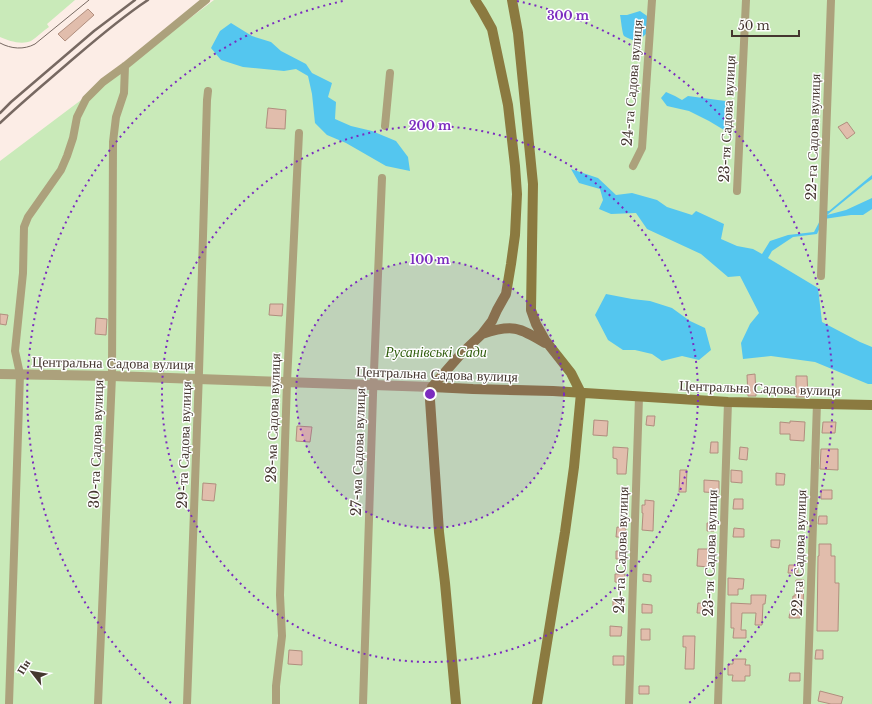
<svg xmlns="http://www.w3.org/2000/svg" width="872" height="704" font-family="'Libre Baskerville',serif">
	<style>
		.green { fill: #c9eab9 }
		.water { fill: #54c6ef }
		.building { fill: #e1bdac; stroke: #b08e7e }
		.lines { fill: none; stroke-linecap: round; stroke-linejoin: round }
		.minor { stroke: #aca17c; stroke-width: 8 }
		.tertiary { stroke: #aca17c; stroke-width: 10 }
		.secondary { stroke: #8b7a40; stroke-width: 10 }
		.tram { stroke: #776962; stroke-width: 1 }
		.rail { stroke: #776962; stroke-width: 2.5 }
		.ring { fill: none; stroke: #7b2cbf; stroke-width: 2; stroke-dasharray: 2 4 }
		.labels { text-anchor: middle; stroke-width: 3; stroke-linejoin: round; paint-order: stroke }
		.street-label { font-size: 14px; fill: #44362f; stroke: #fefefe }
		.park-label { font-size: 14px; font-style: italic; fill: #305d0d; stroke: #fefefe }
		.centre { fill: #7b2cbf; stroke: #fefefe; stroke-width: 2 }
		.ring-label { font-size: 12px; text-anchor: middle; font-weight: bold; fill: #7b2cbf; stroke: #fefefe; stroke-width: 3; stroke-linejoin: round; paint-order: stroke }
	</style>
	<rect width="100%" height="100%" fill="#fcede6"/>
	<path class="green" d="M 0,0 L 75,0 L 47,24 L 49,27 C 43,31 37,37 31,41 C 21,45 9,41 0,37 Z
		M 214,0 L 872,0 L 872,704 L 0,704 L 0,161 Z"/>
	<path class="water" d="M 640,11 L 650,18 L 646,34 L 637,42 C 633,40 627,38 624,36 C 622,33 621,19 620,15 L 627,15 Z
		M 231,23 L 252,36 L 271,42 L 281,51 L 306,64 L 312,73 L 332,83 L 328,97 L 336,102 L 335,119 L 351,126 L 372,131 L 396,141 L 408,157 L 410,171 L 386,166 L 346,143 L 327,135 L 315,123 L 312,94 L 308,76 L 296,69 L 284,71 L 243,67 L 221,60 L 211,48 L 220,31 Z
		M 666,92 L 675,96 L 682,100 L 688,96 L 733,102 L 730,127 L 724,130 L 709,121 L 689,111 L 667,106 L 661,98 Z
		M 571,169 L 598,178 L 616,195 L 632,193 L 657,200 L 667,207 L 692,215 L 696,211 L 724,224 L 721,239 L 737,246 L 753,249 L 762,254 L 770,241 L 788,235 L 814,232 L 825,211 L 829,211 L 872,175 L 872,179 L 865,184 L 827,215 L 846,210 L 872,198 L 872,209 L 863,215 L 851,215 L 824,219 L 817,234 L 793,237 L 772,251 L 768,258 L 818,288 L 822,322 L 860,342 L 872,347 L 872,384 L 868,384 L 815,362 L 771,356 L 743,359 L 741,343 L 750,324 L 759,313 L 740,276 L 728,277 L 701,254 L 647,229 L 636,213 L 611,214 L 599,209 L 603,200 L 600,189 L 579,183 Z
		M 606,294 L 632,299 L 650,301 L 672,308 L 690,321 L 705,328 L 711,350 L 699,360 L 682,356 L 662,361 L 652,354 L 635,350 L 623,350 L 608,340 L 595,315 Z"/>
	<path class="building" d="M 88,9 L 94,15 L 65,41 L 58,34 Z
		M 268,108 L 286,110 L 285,129 L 266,128 Z
		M 847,122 L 855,133 L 847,139 L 838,127 Z
		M 270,304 L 283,304 L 282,316 L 269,315 Z
		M 0,314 L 8,315 L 6,325 L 0,324 Z
		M 96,318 L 107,319 L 106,335 L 95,334 Z
		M 755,374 L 756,396 L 748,396 L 747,375 Z
		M 796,376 L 807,376 L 808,397 L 796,397 Z
		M 647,416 L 655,416 L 654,426 L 646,425 Z
		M 594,420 L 608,421 L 607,436 L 593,435 Z
		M 790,421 L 805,422 L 804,441 L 790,440 L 790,434 L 780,434 L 780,422 L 790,423 Z
		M 823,422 L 836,422 L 835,433 L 822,433 Z
		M 297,426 L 312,427 L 310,442 L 296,441 Z
		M 711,442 L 718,442 L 718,453 L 710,453 Z
		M 613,447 L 628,448 L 626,474 L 617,474 L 617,459 L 613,458 Z
		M 740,447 L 748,448 L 747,460 L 739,459 Z
		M 821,449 L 838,449 L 838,470 L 820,469 Z
		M 680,470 L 687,470 L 686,492 L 679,492 Z
		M 731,470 L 742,471 L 742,483 L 731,482 Z
		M 776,473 L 785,474 L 784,485 L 776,485 Z
		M 704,480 L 719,481 L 719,493 L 704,492 Z
		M 203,483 L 216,484 L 214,501 L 202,500 Z
		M 821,490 L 832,490 L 832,499 L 821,499 Z
		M 734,499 L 743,499 L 743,509 L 733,509 Z
		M 645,500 L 654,501 L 653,531 L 642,530 L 643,513 L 642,513 L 642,505 L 645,505 Z
		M 819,516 L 827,516 L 827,524 L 818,524 Z
		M 707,523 L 715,523 L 714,531 L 707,531 Z
		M 617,527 L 626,528 L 625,537 L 616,537 Z
		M 734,528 L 744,529 L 744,537 L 733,537 Z
		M 771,540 L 780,540 L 779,548 L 771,547 Z
		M 819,544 L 831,544 L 831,556 L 835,556 L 835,583 L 839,583 L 838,631 L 817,631 L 818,556 L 819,556 Z
		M 698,549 L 710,549 L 709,567 L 697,566 Z
		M 616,551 L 625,551 L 625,559 L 616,559 Z
		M 789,565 L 798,565 L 798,573 L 788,573 Z
		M 615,574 L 625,574 L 624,583 L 615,582 Z
		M 643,574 L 651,575 L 651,582 L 643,581 Z
		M 728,578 L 744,579 L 743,589 L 738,589 L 738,595 L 728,595 Z
		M 796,580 L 804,580 L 803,606 L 801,606 L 800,618 L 789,618 L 790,611 L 792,611 L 793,596 L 795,596 Z
		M 751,595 L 766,595 L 765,604 L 763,604 L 762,625 L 755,625 L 756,613 L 742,613 L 741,630 L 746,630 L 746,638 L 733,638 L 734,628 L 731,628 L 731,603 L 751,604 Z
		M 613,600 L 624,600 L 624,609 L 613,609 Z
		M 698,603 L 710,604 L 709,613 L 697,613 Z
		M 642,604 L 652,605 L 652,613 L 642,613 Z
		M 610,626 L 622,627 L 621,636 L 610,636 Z
		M 641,629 L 650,629 L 650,640 L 641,640 Z
		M 683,636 L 695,636 L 694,669 L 685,669 L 686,647 L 683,647 Z
		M 289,650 L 302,651 L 302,665 L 288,664 Z
		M 816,650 L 823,650 L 823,659 L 815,659 Z
		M 613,656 L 624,656 L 624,665 L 613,665 Z
		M 733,659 L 746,659 L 745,665 L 750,665 L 750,676 L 745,676 L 745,681 L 732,681 L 733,675 L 728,675 L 728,664 L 733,664 Z
		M 790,673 L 800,673 L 800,681 L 789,681 Z
		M 639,686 L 649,686 L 649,694 L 639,694 Z
		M 820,691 L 843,697 L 841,704 L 831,704 L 818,701 Z"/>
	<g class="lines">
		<path class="minor" d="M 385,126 L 390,73
			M 633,166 L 642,148 L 652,0
			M 737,191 L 746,0
			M 821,276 L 831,0
			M 9,704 L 20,374 L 15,351 L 23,273 L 24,227 L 28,217 L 61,170 L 67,156 L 73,138 L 77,117 L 86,99 L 103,82 L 125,66 L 206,0
			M 98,704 L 112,376 L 113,142 L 116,117 L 124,93 L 125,66
			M 187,704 L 199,372 L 207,100 L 208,91
			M 276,704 L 276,686 L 282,636 L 280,595 L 287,382 L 299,133
			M 363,704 L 373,395 L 382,178
			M 629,704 L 639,397
			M 718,704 L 728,402
			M 807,704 L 817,403"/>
		<path class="tertiary" d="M 0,374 L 112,376 L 432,387"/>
		<path class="secondary" d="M 512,0 L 518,33 L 533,184 L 531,310 L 536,324 L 545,340 L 571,373 L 581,393 L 574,467 L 565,532 L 537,704
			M 482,334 C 512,324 519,327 545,343
			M 432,387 L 473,389 L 553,391 L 728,402 L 872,405
			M 456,704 L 445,583 L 439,532 L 430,400 L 432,387 L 460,355 L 482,334 L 492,321 L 497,310 L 506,294 L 511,264 L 515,235 L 517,194 L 515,166 L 508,105 L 492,29 L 482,11 L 475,0"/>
		<path class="tram" d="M 0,43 C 11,49 24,50 35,44 L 89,0"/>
		<path class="rail" d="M 0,113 L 11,102 L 94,31 L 135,0
			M 0,123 C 21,103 44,84 66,65 C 93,42 119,19 148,0"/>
	</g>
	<circle cx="430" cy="394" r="134" fill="#7b2cbf" fill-opacity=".12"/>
	<g class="ring">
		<circle cx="430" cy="394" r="134"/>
		<circle cx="430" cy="394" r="268"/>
		<path d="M171 703A403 403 0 0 1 343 1M517 1A403 403 0 0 1 689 703"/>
	</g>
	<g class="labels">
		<g class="street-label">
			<text transform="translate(632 83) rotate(-85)" y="5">24-та Садова вулиця</text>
			<text transform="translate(727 119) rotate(-87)" y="5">23-тя Садова вулиця</text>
			<text transform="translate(813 137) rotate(-88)" y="5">22-га Садова вулиця</text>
			<text transform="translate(113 363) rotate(1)" y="5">Центральна Садова вулиця</text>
			<text transform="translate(437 374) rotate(2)" y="5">Центральна Садова вулиця</text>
			<text transform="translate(760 388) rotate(2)" y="5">Центральна Садова вулиця</text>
			<text transform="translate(273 418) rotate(-88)" y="5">28-ма Садова вулиця</text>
			<text transform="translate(96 444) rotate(-88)" y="5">30-та Садова вулиця</text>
			<text transform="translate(184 445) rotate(-88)" y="5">29-та Садова вулиця</text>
			<text transform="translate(358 452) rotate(-88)" y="5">27-ма Садова вулиця</text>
			<text transform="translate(621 550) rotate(-88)" y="5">24-та Садова вулиця</text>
			<text transform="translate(710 553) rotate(-88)" y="5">23-тя Садова вулиця</text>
			<text transform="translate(799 553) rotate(-88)" y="5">22-га Садова вулиця</text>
		</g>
		<g class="park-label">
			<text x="436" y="357">Русанівські Сади</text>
		</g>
	</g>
	<circle cx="430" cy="394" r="6" class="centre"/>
	<g class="ring-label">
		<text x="568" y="20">300 m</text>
		<text x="430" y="130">200 m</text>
		<text x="430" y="264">100 m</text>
	</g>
	<g transform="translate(32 672) rotate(301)" stroke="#fefefe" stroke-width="3" paint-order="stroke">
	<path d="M0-3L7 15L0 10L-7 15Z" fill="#44362f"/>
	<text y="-6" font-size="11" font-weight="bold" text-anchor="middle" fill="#44362f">Пн</text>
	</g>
	<path d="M732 30v6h67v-6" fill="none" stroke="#44362f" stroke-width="2"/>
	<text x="738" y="30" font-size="12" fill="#44362f" stroke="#fefefe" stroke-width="3" paint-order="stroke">50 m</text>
</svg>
